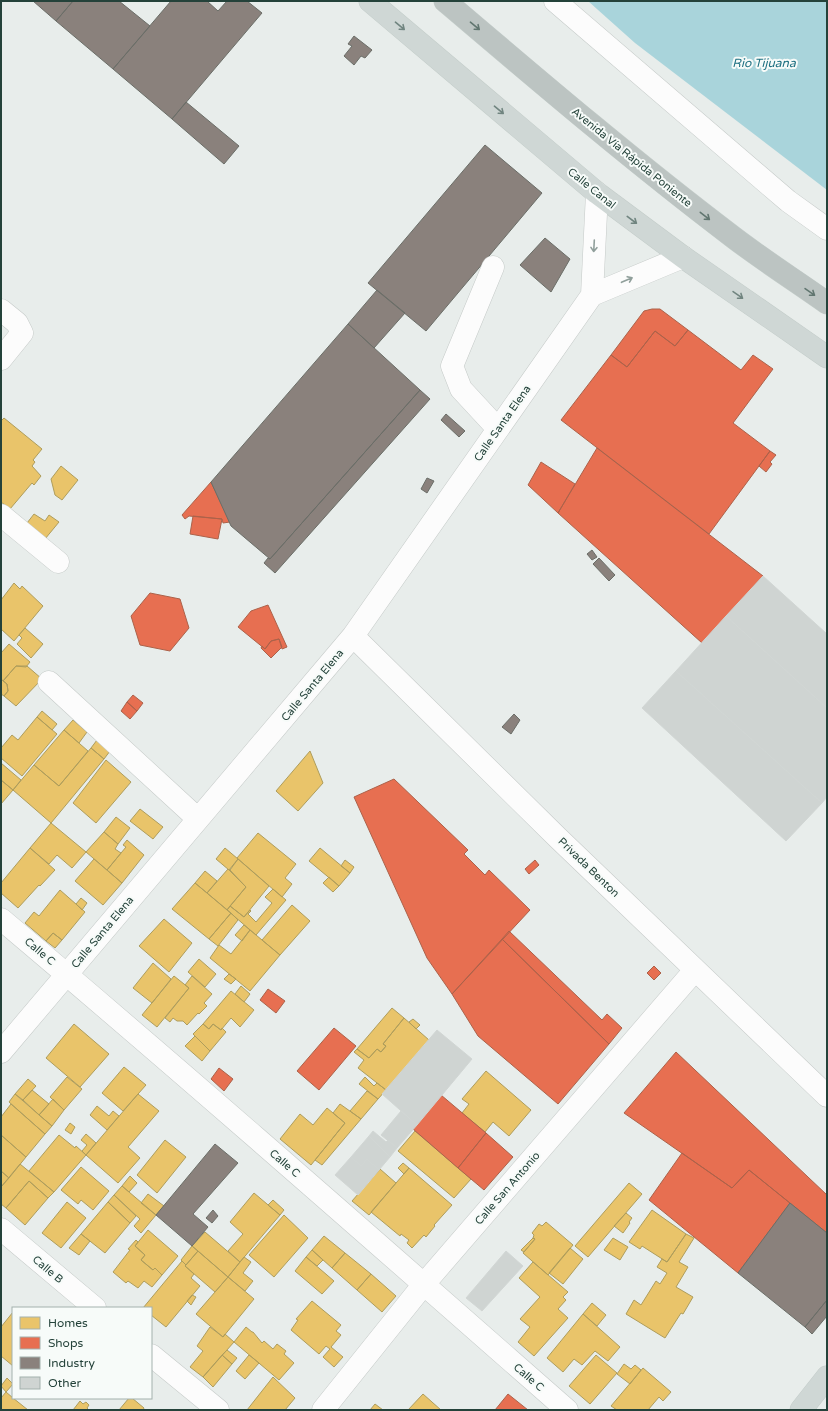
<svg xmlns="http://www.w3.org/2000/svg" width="828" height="1411" font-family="'Varela Round',sans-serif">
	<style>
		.water { fill: #a9d4db }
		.homes { fill: #e9c46a; stroke: #ae9d5c }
		.shops { fill: #e76f51; stroke: #ac624a }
		.industry { fill: #8a817c; stroke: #6b6e68 }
		.building { fill: #cfd4d2; stroke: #d1d6d4 }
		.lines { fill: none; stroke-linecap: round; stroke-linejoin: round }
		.minor-casing { stroke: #c5cac8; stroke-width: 23 }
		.major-casing { stroke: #c3ccc9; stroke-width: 23 }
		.highway-casing { stroke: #c3ccc9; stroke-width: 23 }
		.minor { stroke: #fcfcfc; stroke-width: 22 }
		.major { stroke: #cfd7d5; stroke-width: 22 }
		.highway { stroke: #bcc4c2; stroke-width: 22 }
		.oneway { stroke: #718580 }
		.oneway2 { stroke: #617670 }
		.oneway3 { stroke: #909f9b }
		.labels { text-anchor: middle; stroke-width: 4; stroke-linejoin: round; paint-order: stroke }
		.street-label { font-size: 11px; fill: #24423a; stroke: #f7fbf9 }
		.water-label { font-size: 12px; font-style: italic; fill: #1c6f80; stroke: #f7fbf9 }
	</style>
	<rect width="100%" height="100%" fill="#e8edeb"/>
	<path class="water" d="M 588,1 L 827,1 L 827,190 L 635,43 Z"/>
	<path class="homes" d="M 4,418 L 42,449 L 33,460 L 35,462 L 32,466 L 41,476 L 34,485 L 32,483 L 10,509 L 1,502 L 1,421 Z
		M 61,466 L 78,480 L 62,500 L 55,495 L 51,479 Z
		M 34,514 L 45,521 L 49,515 L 59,522 L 45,539 L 27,523 Z
		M 14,583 L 20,589 L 22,586 L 43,606 L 14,641 L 1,629 L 1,600 Z
		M 25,628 L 43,644 L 31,658 L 17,644 L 22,638 L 19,635 Z
		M 9,644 L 30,662 L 26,667 L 16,666 L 3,681 L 1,679 L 1,653 Z
		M 16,666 L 27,666 L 42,679 L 16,706 L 4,696 L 8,691 L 7,684 L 3,681 Z
		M 1,679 L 7,684 L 8,691 L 4,696 L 1,694 Z
		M 42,711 L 57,724 L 52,730 L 37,717 Z
		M 37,717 L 57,734 L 22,776 L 1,758 L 1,748 L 12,735 L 18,740 Z
		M 73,720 L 87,732 L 79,743 L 64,730 Z
		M 64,730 L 88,751 L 59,786 L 34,765 Z
		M 97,740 L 110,751 L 104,759 L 91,748 Z
		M 91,748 L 104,759 L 51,823 L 13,790 L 34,765 L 59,786 Z
		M 310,751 L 323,783 L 298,811 L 276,791 Z
		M 106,760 L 131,782 L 96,823 L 73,803 Z
		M 1,763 L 21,780 L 13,790 L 1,780 Z
		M 1,780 L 13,790 L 1,804 Z
		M 140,809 L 163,827 L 153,839 L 130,821 Z
		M 116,817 L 130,828 L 118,844 L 104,832 Z
		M 51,823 L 86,852 L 72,868 L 57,855 L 49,864 L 30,848 Z
		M 104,832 L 118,844 L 115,849 L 121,853 L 107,870 L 86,852 Z
		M 258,833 L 296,864 L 285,878 L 292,884 L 282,897 L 237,858 Z
		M 127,840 L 144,855 L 122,883 L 107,870 L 126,847 L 123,845 Z
		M 30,848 L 55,870 L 40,886 L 39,885 L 18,908 L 1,893 L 1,883 Z
		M 225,848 L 238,859 L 229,870 L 216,859 Z
		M 320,848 L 350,873 L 339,886 L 309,861 Z
		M 94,859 L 122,883 L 103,905 L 75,881 Z
		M 238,859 L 269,886 L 244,917 L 230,906 L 246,887 L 230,870 Z
		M 345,860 L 354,867 L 350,873 L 341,866 Z
		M 228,869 L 246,887 L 227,910 L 207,893 Z
		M 205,871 L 217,881 L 207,893 L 195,883 Z
		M 329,877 L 339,886 L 333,892 L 323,883 Z
		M 195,883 L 231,913 L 209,939 L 172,909 Z
		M 273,889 L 286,900 L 256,935 L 227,910 L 230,906 L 244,917 L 250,910 L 251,911 L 248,914 L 256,922 L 272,903 L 265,897 Z
		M 60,890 L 85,912 L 62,940 L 53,933 L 46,941 L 25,923 L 34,912 L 39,916 Z
		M 81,898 L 87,903 L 82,910 L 76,904 Z
		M 292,905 L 310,921 L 280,955 L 262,940 Z
		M 231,913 L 238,920 L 218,946 L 209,939 Z
		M 164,919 L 192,943 L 169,972 L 139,946 Z
		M 244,925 L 250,930 L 242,941 L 235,935 Z
		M 250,930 L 280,955 L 250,991 L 210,958 L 219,945 L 231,954 Z
		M 53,933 L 62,940 L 55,948 L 46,941 Z
		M 199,959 L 216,974 L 205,987 L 188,972 Z
		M 153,963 L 171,979 L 152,1003 L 133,988 Z
		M 229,974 L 236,979 L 231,984 L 224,979 Z
		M 174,976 L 189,988 L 157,1027 L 142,1015 Z
		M 192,976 L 212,994 L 204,1003 L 207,1006 L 199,1014 L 198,1013 L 187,1025 L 183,1021 L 177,1021 L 173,1018 L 170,1022 L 165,1018 L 189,988 L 185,985 Z
		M 241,986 L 250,994 L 244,1002 L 235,994 Z
		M 231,991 L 254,1010 L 240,1027 L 231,1018 L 221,1030 L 213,1024 L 209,1029 L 203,1024 Z
		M 392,1008 L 404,1018 L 383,1044 L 386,1046 L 381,1052 L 377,1049 L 369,1058 L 357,1049 Z
		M 404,1018 L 429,1040 L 386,1090 L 358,1068 L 364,1060 L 354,1052 L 357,1049 L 369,1058 L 377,1049 L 381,1052 L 386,1046 L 383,1044 Z
		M 413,1019 L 420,1025 L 416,1029 L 409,1022 Z
		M 74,1024 L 109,1054 L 80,1087 L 46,1058 Z
		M 203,1024 L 209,1029 L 213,1024 L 221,1030 L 222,1028 L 226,1032 L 210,1051 L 193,1034 Z
		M 195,1036 L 210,1051 L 202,1061 L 185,1046 Z
		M 124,1067 L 146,1085 L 123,1111 L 102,1093 Z
		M 486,1071 L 531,1110 L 509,1136 L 493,1122 L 485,1132 L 462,1113 L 469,1104 L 462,1099 Z
		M 67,1077 L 82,1089 L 64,1110 L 50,1097 Z
		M 365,1077 L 374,1086 L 377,1083 L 386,1090 L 378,1099 L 359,1084 Z
		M 28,1079 L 36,1086 L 23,1100 L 15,1094 Z
		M 32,1090 L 49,1104 L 39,1115 L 23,1100 Z
		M 367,1091 L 378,1099 L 361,1119 L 350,1111 Z
		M 15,1094 L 52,1126 L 45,1134 L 9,1102 Z
		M 138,1094 L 159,1111 L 128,1147 L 140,1158 L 118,1183 L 86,1155 Z
		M 53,1099 L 64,1110 L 52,1126 L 39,1115 Z
		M 11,1104 L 45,1134 L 26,1157 L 1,1135 L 1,1117 Z
		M 340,1104 L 361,1119 L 322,1165 L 315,1160 L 345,1123 L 333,1113 Z
		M 97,1106 L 109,1116 L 113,1111 L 119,1116 L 107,1130 L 90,1115 Z
		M 327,1108 L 345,1123 L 311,1165 L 280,1139 L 300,1114 L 313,1125 Z
		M 70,1123 L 75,1127 L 71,1134 L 65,1130 Z
		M 415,1131 L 471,1179 L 454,1198 L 398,1151 Z
		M 86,1134 L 96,1143 L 86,1155 L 82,1151 L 87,1145 L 81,1140 Z
		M 1,1135 L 26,1157 L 9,1178 L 1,1171 Z
		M 59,1135 L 75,1148 L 76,1146 L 86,1155 L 54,1192 L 29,1171 Z
		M 165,1140 L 186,1157 L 157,1193 L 137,1175 Z
		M 403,1163 L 409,1168 L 404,1174 L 398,1168 Z
		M 20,1164 L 54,1192 L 48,1198 L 29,1181 L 6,1208 L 1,1204 L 1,1187 Z
		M 81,1167 L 109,1191 L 93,1210 L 81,1200 L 78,1204 L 61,1190 Z
		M 409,1168 L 452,1205 L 434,1225 L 435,1226 L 426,1237 L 424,1235 L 412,1248 L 407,1243 L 409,1240 L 401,1234 L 400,1236 L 371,1212 Z
		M 380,1169 L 396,1183 L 369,1215 L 352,1201 Z
		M 1,1171 L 9,1178 L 1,1187 Z
		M 130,1176 L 137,1183 L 129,1192 L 122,1186 Z
		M 29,1181 L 48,1198 L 25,1225 L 6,1208 Z
		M 629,1183 L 642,1194 L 588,1257 L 575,1246 Z
		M 122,1186 L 156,1215 L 141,1233 L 134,1226 L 140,1219 L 114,1195 Z
		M 254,1193 L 280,1215 L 240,1262 L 228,1251 L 243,1234 L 230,1222 Z
		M 148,1194 L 164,1206 L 156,1215 L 141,1203 Z
		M 114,1195 L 136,1216 L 130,1223 L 108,1202 Z
		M 273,1200 L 284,1210 L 280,1215 L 268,1205 Z
		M 67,1202 L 86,1218 L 61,1248 L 42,1233 Z
		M 108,1202 L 130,1223 L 105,1253 L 81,1234 Z
		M 652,1210 L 686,1234 L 667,1262 L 642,1246 L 640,1249 L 629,1242 Z
		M 626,1213 L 632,1218 L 629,1222 L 630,1223 L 623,1233 L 614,1226 Z
		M 284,1215 L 308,1238 L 274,1277 L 249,1255 Z
		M 546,1222 L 573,1245 L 548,1275 L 523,1253 L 535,1239 L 533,1238 L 534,1235 L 532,1233 L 539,1224 L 542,1226 Z
		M 148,1230 L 178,1256 L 162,1275 L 155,1268 L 153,1270 L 141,1260 L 145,1255 L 135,1246 Z
		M 205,1232 L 240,1262 L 228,1277 L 192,1246 Z
		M 81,1234 L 90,1241 L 79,1255 L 69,1248 Z
		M 686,1234 L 694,1238 L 679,1262 L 688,1267 L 676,1287 L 693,1297 L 683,1314 L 681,1313 L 665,1338 L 626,1314 L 634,1300 L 641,1305 L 656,1281 L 660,1284 L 667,1273 L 657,1267 L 662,1259 L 667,1262 Z
		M 324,1236 L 345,1253 L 332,1268 L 312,1250 Z
		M 533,1238 L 535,1239 L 524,1252 L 521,1250 Z
		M 613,1238 L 628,1247 L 620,1260 L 604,1250 Z
		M 136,1240 L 138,1242 L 135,1246 L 145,1255 L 141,1260 L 153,1270 L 155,1268 L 162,1275 L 152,1287 L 144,1281 L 138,1288 L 128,1281 L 126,1283 L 113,1272 L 130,1250 L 128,1249 Z
		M 192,1246 L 198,1251 L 186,1265 L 181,1260 Z
		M 570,1248 L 583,1259 L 563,1284 L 549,1273 Z
		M 312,1250 L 323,1260 L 317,1266 L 306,1257 Z
		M 198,1251 L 228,1277 L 215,1292 L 185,1266 Z
		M 345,1253 L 371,1274 L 357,1290 L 332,1268 Z
		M 244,1257 L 251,1262 L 243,1273 L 253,1281 L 245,1291 L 228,1277 Z
		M 306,1257 L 334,1281 L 322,1294 L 295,1271 Z
		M 182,1261 L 186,1265 L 185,1266 L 194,1274 L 191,1278 L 200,1286 L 166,1327 L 151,1315 L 151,1308 L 143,1308 Z
		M 533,1262 L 568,1292 L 563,1297 L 566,1300 L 558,1309 L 568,1318 L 534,1356 L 518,1342 L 530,1327 L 520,1319 L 540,1297 L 519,1278 Z
		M 371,1274 L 396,1296 L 382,1312 L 357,1290 Z
		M 228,1277 L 254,1299 L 223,1337 L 196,1314 Z
		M 192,1295 L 196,1297 L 191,1305 L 187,1301 Z
		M 312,1301 L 341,1325 L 336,1331 L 341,1335 L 331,1347 L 343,1357 L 334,1367 L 323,1357 L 330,1349 L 326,1346 L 319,1354 L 291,1330 L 298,1320 L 296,1319 Z
		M 592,1303 L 606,1315 L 597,1326 L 583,1314 Z
		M 13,1312 L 13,1366 L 1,1356 L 1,1327 Z
		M 583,1314 L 620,1347 L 608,1361 L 595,1351 L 582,1365 L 574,1359 L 563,1372 L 547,1358 Z
		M 210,1327 L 223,1337 L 225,1334 L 234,1342 L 203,1377 L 190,1367 L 203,1351 L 197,1346 Z
		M 246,1327 L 252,1332 L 253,1332 L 262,1343 L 264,1341 L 273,1349 L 277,1344 L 286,1351 L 284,1354 L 294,1363 L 279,1380 L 234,1342 Z
		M 227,1350 L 237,1358 L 232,1364 L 222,1355 Z
		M 222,1355 L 232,1364 L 213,1387 L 203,1377 Z
		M 249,1355 L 259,1363 L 245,1379 L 236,1371 Z
		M 596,1355 L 617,1373 L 590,1404 L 569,1386 Z
		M 624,1364 L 631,1369 L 635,1365 L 641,1370 L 630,1384 L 617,1374 Z
		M 643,1368 L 671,1392 L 663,1401 L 659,1397 L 648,1410 L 617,1410 L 611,1406 Z
		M 273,1377 L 295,1398 L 285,1410 L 247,1410 Z
		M 7,1378 L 13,1384 L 6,1392 L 1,1386 Z
		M 6,1392 L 13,1398 L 28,1410 L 1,1410 L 1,1398 Z
		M 423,1394 L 441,1410 L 408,1410 Z
		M 129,1398 L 132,1398 L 144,1408 L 143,1410 L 119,1410 Z
		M 80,1401 L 83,1404 L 86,1402 L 89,1405 L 87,1408 L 89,1410 L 73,1410 Z
		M 375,1404 L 383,1410 L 370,1410 Z"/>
	<path class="shops" d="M 652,309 L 660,309 L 688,330 L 675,346 L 655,331 L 627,367 L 611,355 L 644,311 Z
		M 688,330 L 741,370 L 753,355 L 773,369 L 733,423 L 770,451 L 709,534 L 561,420 L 611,355 L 627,367 L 655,331 L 675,346 Z
		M 597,448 L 763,576 L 702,643 L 558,513 Z
		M 770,451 L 776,455 L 770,462 L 772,464 L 766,472 L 759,466 Z
		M 541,462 L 575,484 L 558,513 L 528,485 Z
		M 211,482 L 230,522 L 223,523 L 222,519 L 189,516 L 185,519 L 182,515 Z
		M 193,516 L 222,519 L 218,539 L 190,534 Z
		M 150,593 L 180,599 L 189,628 L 170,651 L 140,645 L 131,616 Z
		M 268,605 L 287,647 L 282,649 L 279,639 L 271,641 L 265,649 L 238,627 L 251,611 Z
		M 279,639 L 282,647 L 271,658 L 261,648 L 262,646 L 265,649 L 271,641 Z
		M 133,695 L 143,703 L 137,711 L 127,702 Z
		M 127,702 L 137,711 L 130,719 L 121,711 Z
		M 394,779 L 468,850 L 464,854 L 485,875 L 489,870 L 530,910 L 452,994 L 427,958 L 354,797 Z
		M 535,860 L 539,865 L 529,874 L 525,869 Z
		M 509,931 L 602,1020 L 607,1014 L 622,1028 L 609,1044 L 502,939 Z
		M 502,939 L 609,1044 L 558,1104 L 478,1036 L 452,994 Z
		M 654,966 L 661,973 L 654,980 L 647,973 Z
		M 268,989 L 285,1001 L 276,1013 L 260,1000 Z
		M 334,1028 L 356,1046 L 319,1090 L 297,1071 Z
		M 676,1052 L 827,1195 L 827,1233 L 749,1170 L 732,1188 L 624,1113 Z
		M 219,1068 L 233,1079 L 224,1091 L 211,1079 Z
		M 441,1095 L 486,1133 L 458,1168 L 413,1129 Z
		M 486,1133 L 513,1157 L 484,1190 L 458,1168 Z
		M 682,1153 L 732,1188 L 749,1170 L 790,1203 L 738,1273 L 649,1200 Z
		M 508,1394 L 528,1410 L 495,1410 Z"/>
	<path class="industry" d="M 33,1 L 73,1 L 56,21 Z
		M 73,1 L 119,1 L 150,26 L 113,69 L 56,21 Z
		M 171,1 L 207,1 L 218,11 L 227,1 L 247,1 L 262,13 L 172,119 L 113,69 Z
		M 354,36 L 372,50 L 365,58 L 361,56 L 354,65 L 344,56 L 352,46 L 348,44 Z
		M 186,102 L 239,146 L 224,164 L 172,119 Z
		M 485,145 L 542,193 L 426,331 L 368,283 Z
		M 545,238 L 570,259 L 551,292 L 520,265 Z
		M 377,290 L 405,313 L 374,348 L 348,324 Z
		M 348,324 L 420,390 L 270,559 L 231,526 L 211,482 Z
		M 420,390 L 430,399 L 275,573 L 264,563 L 268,558 L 270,559 Z
		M 446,414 L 465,431 L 459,437 L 441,420 Z
		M 427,478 L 434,481 L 427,493 L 421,489 Z
		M 592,550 L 597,557 L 592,560 L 587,554 Z
		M 599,558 L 615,575 L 609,581 L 593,564 Z
		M 514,714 L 520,720 L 511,734 L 502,727 Z
		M 215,1144 L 238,1163 L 193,1214 L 208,1227 L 192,1246 L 156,1215 Z
		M 790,1203 L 827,1233 L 827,1300 L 805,1327 L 738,1273 Z
		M 213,1210 L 218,1216 L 212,1223 L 206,1218 Z
		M 827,1300 L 827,1316 L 812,1334 L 805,1327 Z"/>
	<path class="building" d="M 763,576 L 827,634 L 827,708 L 726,616 Z
		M 726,616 L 827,708 L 827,797 L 822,803 L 676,671 Z
		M 676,671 L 822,803 L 786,841 L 642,708 Z
		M 437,1030 L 472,1059 L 417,1125 L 382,1094 Z
		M 401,1111 L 417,1125 L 397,1148 L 381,1135 Z
		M 373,1131 L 386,1142 L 388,1140 L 397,1148 L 390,1157 L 369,1136 Z
		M 369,1136 L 390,1157 L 379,1170 L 367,1159 L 361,1166 L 351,1157 Z
		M 351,1157 L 361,1166 L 367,1159 L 379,1170 L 358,1195 L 335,1175 Z
		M 506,1251 L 523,1266 L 482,1311 L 466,1298 Z"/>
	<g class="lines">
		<defs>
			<path id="minor" d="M 555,1 L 788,201 L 827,229
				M 493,267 L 452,366 L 461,389 L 498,429
				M 592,295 L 683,257
				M 1,310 L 17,323 L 22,333 L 1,359
				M 1,515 L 58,562
				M 353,636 L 557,837 L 827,1096
				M 49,682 L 198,819
				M 1,919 C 192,1080 379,1245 567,1410
				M 1,1052 L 353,636 L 592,295 L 597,193
				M 1,1229 L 95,1308
				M 151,1355 L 218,1410
				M 323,1410 L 424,1284 L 695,970"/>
			<path id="major" d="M 370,1 L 597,193 L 683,257 L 827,357
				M 801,1410 L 827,1377"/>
			<path id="highway" d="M 445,1 C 539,81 634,162 733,237 C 763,260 796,281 827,303"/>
		</defs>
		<use href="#minor" class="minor-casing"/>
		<use href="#major" class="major-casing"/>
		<use href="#highway" class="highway-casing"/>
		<use href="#minor" class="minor"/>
		<use href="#major" class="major"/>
		<use href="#highway" class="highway"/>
	</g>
	<defs><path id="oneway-shaft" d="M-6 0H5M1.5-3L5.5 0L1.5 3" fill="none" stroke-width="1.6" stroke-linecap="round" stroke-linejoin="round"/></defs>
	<g class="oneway">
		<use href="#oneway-shaft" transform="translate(400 26) rotate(40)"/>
		<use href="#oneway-shaft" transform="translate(499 110) rotate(40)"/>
		<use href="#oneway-shaft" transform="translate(632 220) rotate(37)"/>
		<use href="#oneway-shaft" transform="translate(738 295) rotate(35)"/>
	</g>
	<g class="oneway2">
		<use href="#oneway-shaft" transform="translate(475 26) rotate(40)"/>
		<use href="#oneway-shaft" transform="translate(705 216) rotate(38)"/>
		<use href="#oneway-shaft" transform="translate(810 292) rotate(35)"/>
	</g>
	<g class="oneway3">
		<use href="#oneway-shaft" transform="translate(594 246) rotate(93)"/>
		<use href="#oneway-shaft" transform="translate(627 280) rotate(-23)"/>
	</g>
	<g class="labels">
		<g class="street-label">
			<text transform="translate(632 157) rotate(39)" y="4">Avenida Vía Rápida Poniente</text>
			<text transform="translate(592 188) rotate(39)" y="4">Calle Canal</text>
			<text transform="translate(502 423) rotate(-55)" y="4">Calle Santa Elena</text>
			<text transform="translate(312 685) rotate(-50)" y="4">Calle Santa Elena</text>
			<text transform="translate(589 867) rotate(44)" y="4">Privada Benton</text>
			<text transform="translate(102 932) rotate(-50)" y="4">Calle Santa Elena</text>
			<text transform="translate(40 951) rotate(40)" y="4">Calle C</text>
			<text transform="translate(285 1163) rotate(41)" y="4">Calle C</text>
			<text transform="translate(507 1188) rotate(-49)" y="4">Calle San Antonio</text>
			<text transform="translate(48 1269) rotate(40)" y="4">Calle B</text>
			<text transform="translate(529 1377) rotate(41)" y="4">Calle C</text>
		</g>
		<g class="water-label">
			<text x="764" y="67">Rio Tijuana</text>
		</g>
	</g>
	<rect width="828" height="1411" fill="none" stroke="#24423a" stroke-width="4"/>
	<rect x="12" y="1307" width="140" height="92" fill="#f7fbf9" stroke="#a3b1ad"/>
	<rect x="20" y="1317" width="20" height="12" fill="#e9c46a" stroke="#a3b1ad"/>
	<text x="48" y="1327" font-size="12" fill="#24423a">Homes</text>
	<rect x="20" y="1337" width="20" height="12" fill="#e76f51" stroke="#a3b1ad"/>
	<text x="48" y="1347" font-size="12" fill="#24423a">Shops</text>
	<rect x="20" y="1357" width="20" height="12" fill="#8a817c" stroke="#a3b1ad"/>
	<text x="48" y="1367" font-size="12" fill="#24423a">Industry</text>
	<rect x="20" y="1377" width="20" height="12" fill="#cfd4d2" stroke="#a3b1ad"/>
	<text x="48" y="1387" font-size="12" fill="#24423a">Other</text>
</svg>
